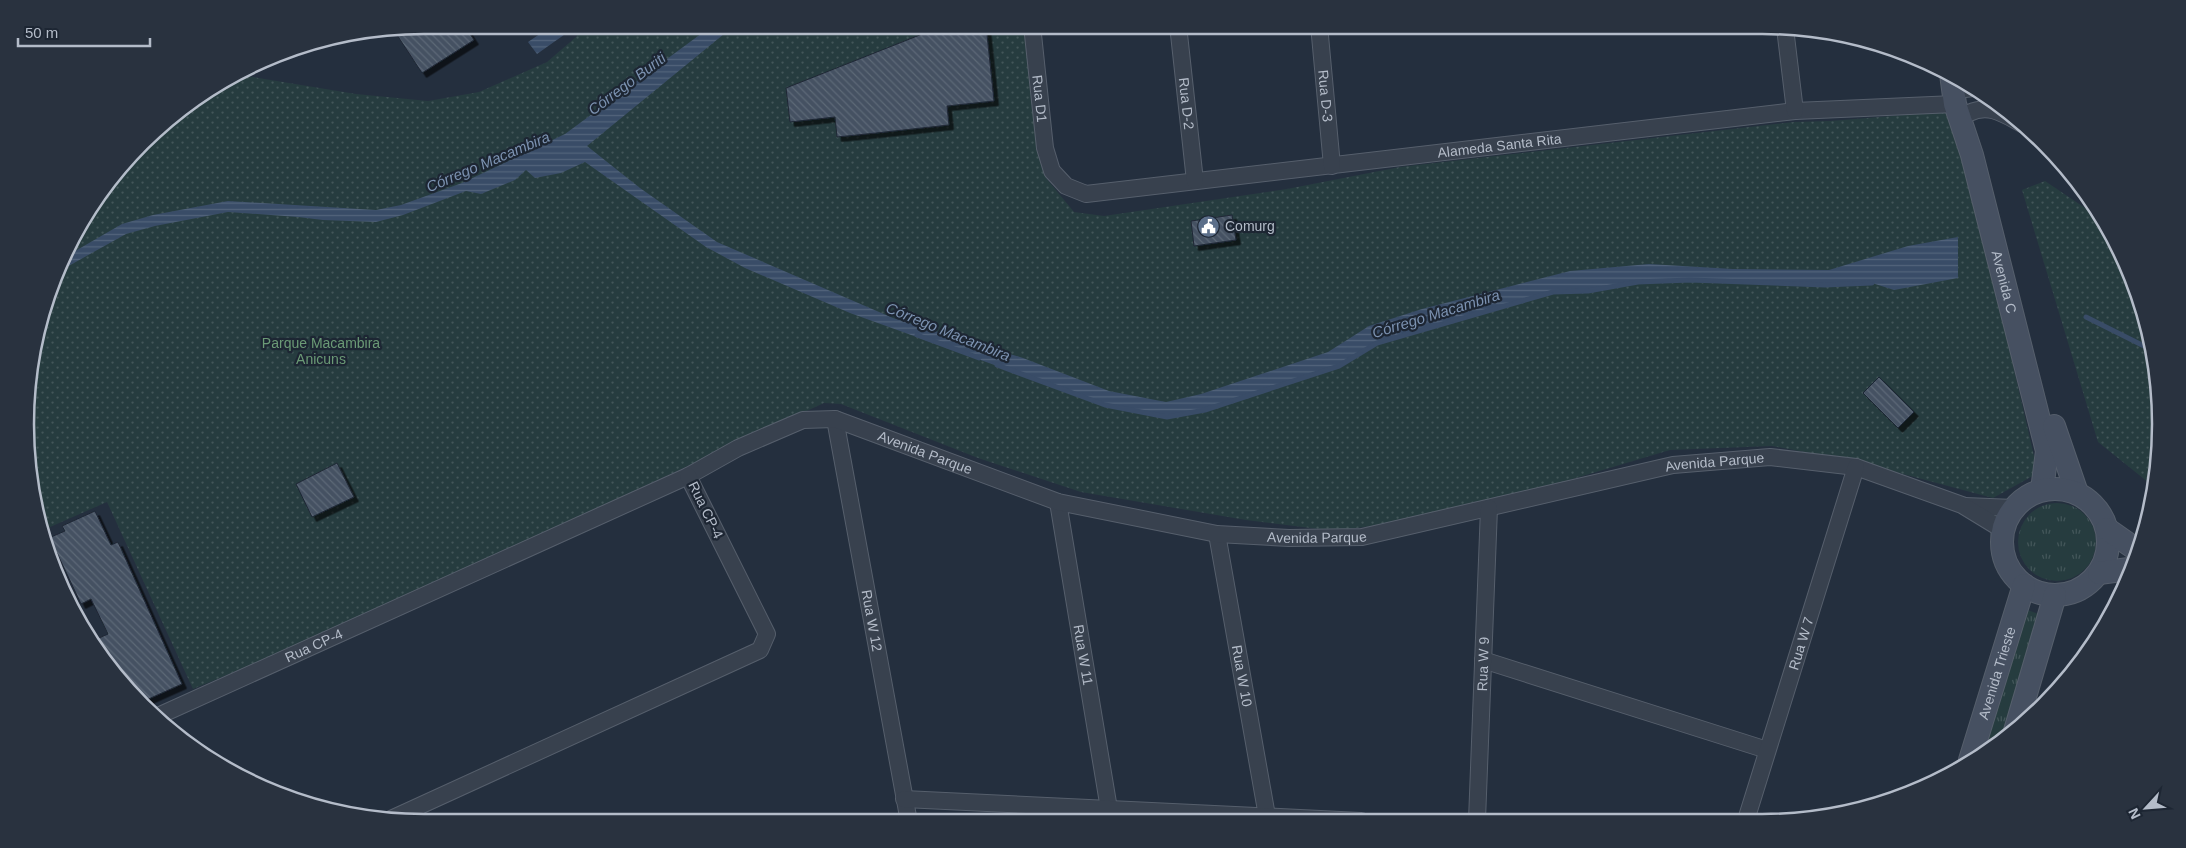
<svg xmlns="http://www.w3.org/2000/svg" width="2186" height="848" font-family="Arial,sans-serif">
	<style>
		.grass { fill: url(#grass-tufts) }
		.park { fill: url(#park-dots) }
		.water { fill: url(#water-rules) }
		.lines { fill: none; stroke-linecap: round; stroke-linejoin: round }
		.stream { stroke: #394c67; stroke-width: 5 }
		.building { fill: url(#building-back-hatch); stroke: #1f2835; filter: url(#shadow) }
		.street-casing { stroke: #565f6c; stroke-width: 18 }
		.secondary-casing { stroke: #565f6c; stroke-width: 24 }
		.street { stroke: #38414e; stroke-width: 16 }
		.secondary { stroke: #465061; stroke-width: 22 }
		.labels { text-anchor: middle; stroke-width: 4.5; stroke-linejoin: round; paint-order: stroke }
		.street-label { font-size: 14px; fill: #b4bcc9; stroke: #1d2633 }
		.poi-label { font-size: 14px; fill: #b4bcc9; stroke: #1d2633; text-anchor: start }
		.park-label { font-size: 14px; fill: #6b9a76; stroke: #1d2633 }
		.water-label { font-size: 15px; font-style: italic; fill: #7c92b1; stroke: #1d2633 }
		.rim { fill: none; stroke: #b4bcc9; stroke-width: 2.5 }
	</style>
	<defs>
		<pattern id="grass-tufts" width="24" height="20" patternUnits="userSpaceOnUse" patternTransform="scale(1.25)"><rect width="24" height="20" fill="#263c3f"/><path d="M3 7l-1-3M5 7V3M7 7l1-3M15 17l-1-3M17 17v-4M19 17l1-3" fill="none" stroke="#435659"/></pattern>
		<pattern id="park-dots" width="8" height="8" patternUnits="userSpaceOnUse" patternTransform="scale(1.25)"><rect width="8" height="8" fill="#263c3f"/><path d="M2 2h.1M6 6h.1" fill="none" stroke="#435659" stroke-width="1.8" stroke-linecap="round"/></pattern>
		<pattern id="water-rules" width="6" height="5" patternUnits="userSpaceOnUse" patternTransform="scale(1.25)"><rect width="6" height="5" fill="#394c67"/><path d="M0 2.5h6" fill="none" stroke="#53647b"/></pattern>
		<pattern id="building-back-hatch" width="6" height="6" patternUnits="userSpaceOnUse" patternTransform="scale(1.25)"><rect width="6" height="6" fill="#455162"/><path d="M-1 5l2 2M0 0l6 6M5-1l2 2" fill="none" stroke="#5d6877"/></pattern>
		<filter id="shadow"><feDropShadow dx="4.5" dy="4.5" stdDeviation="0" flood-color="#0009"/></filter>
	</defs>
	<rect width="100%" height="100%" fill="#242f3e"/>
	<path class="grass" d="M2018 542a39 39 0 1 1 78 0a39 39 0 1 1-78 0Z
		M 2027,610 L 2039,614 L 2001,740 L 1984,752 Z"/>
	<path class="park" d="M 584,25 L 1027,25 L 1046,178 L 1074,212 L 1104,216 L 1287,189 L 1400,167 L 1794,122 L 1830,121 L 1954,111 L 2038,473 L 1993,498 L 1858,462 L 1772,446 L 1670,450 L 1482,506 L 1407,521 L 1335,531 L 1246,520 L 1081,492 L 978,458 L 841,404 L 824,403 L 319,637 L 193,689 L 107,502 L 41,531 L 33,502 L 28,372 L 46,296 L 78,225 L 161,124 L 234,74 L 356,94 L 428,101 L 479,92 L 547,62 L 576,37 Z
		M 2045,181 L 2106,222 L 2140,296 L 2158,372 L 2160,450 L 2154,487 L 2098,442 L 2022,190 Z"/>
	<path class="water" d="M 553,25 L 578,25 L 537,54 L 528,42 Z
		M 713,25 L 735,25 L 587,146 L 640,188 L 717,242 L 893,318 L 1023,358 L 1109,391 L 1166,402 L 1201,394 L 1328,352 L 1369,326 L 1422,309 L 1570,271 L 1649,264 L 1733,269 L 1829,270 L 1908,246 L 1958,237 L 1958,278 L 1894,290 L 1872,283 L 1825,285 L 1690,280 L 1638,282 L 1588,291 L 1553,292 L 1377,343 L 1339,366 L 1205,410 L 1167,417 L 1105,405 L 850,313 L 745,268 L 706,247 L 585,162 L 561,173 L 535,178 L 526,170 L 515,180 L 481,194 L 466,191 L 403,215 L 376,222 L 323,220 L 298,217 L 228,212 L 155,226 L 126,234 L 56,273 L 63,258 L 122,224 L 153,215 L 228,201 L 376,210 L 401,205 L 462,183 L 565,134 Z"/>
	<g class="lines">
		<path class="stream" d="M 2086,317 L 2152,350
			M 917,335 L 979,358
			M 997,365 L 1105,405 L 1167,417 L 1205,410 L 1339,366 L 1377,343 L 1553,292 L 1588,291 L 1638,282 L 1690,280 L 1825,285 L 1872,283"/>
	</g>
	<path class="building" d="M 424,25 L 464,25 L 474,40 L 422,73 L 397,35 L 409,28 Z
		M 945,25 L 986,25 L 994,101 L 947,106 L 949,125 L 876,133 L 837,137 L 835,117 L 790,122 L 786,88 Z
		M 1232,215 L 1236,240 L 1194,246 L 1191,221 Z
		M 1879,377 L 1914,412 L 1898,428 L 1863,393 Z
		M 337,463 L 354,497 L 312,517 L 296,484 Z
		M 95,511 L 111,545 L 118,542 L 182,684 L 144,701 L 92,645 L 90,642 L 108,634 L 91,599 L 81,604 L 57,553 L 49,556 L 44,540 L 65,531 L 62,526 Z"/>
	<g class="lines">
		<defs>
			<g id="street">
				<path id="s1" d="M 1032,25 L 1045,148 L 1052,171 L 1066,186 L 1086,194 L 1795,111 L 1955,104"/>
				<path id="s2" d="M 1178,25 L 1195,181"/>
				<path id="s3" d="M 1319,25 L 1332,166"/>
				<path d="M 1785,28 L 1795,111"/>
				<path d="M 1965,89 L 1973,88"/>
				<path d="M 1969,113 C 1990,103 2005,115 2024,125"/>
				<path id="s4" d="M 835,419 L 909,822"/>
				<path id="s5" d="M 1058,502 L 1109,809"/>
				<path d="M 1965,506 L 2014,508"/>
				<path id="s6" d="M 1217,534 L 1267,816"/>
				<path d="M 1483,660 L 1767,750"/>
				<path id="s7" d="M 158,716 L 688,476 L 738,448 L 803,420 L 835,419 L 1058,502 L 1217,534 L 1289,538 L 1362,537 L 1673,465 L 1770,457 L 1856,467 L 1962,505 L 2003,530"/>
				<path d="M 904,799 L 1361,821"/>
				<path d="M 391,819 L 760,650 L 767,634 L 688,476"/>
				<path id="s8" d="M 1477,820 L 1489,508"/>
				<path id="s9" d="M 1746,820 L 1856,467"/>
			</g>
			<g id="secondary">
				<path id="s10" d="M 1951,74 L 1955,104 L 1972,155 L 2047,451 L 2042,490"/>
				<path d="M 2054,426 L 2077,493"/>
				<circle cx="2055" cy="542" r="53"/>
				<path d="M 2107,529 L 2137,550"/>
				<path d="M 2099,573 L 2129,569"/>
				<path d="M 2015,731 L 2055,595"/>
				<path id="s11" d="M 1970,760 L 2024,585"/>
			</g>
		</defs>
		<use href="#street" class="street-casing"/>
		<use href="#secondary" class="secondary-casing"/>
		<use href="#street" class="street"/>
		<use href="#secondary" class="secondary"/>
	</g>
	<defs>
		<symbol id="civic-disc" viewBox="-11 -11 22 22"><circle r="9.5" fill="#5c6f8a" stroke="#1d2633"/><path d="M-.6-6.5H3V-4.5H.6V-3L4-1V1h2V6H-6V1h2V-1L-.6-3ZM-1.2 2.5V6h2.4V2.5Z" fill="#fff"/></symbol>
	</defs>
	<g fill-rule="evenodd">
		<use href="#civic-disc" x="1196" y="214" width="25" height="25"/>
	</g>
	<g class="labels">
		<g class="street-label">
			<text dy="5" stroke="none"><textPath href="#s3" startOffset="71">Rua D-3</textPath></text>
			<text dy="5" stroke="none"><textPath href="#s1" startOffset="74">Rua D1</textPath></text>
			<text dy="5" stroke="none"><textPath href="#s2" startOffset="79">Rua D-2</textPath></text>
			<text dy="5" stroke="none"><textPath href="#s1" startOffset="606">Alameda Santa Rita</textPath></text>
			<text dy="5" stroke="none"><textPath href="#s10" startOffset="215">Avenida C</textPath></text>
			<text dy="5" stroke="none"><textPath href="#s7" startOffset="838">Avenida Parque</textPath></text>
			<text dy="5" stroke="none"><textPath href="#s7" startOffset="1648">Avenida Parque</textPath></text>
			<text transform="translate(706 510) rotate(64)" y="5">Rua CP-4</text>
			<text dy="5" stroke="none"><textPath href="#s7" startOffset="1242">Avenida Parque</textPath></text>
			<text dy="5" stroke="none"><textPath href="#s4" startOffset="205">Rua W 12</textPath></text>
			<text dy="5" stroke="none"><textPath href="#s9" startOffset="185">Rua W 7</textPath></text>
			<text dy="5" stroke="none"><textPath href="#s7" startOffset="171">Rua CP-4</textPath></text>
			<text dy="5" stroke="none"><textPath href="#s5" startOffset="155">Rua W 11</textPath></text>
			<text dy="5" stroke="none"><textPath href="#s8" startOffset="156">Rua W 9</textPath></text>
			<text dy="5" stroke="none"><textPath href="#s11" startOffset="91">Avenida Trieste</textPath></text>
			<text dy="5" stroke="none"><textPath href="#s6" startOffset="144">Rua W 10</textPath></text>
		</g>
		<g class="poi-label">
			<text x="1225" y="231">Comurg</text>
		</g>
		<g class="park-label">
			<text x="321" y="348">Parque Macambira<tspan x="321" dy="16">Anicuns</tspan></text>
		</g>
		<g class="water-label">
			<text transform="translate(627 84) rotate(-37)" y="5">Córrego Buriti</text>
			<text transform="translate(488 162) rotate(-23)" y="5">Córrego Macambira</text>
			<text transform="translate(1436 314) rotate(-17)" y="5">Córrego Macambira</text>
			<text transform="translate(948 332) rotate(22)" y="5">Córrego Macambira</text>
		</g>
	</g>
	<path d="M0 0H2186V848H0ZM424 34H1762A390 390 0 0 1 2152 424V424A390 390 0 0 1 1762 814H424A390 390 0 0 1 34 424V424A390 390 0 0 1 424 34Z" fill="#29323f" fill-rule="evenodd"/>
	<path class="rim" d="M424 34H1762A390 390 0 0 1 2152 424V424A390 390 0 0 1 1762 814H424A390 390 0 0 1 34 424V424A390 390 0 0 1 424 34Z"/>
	<g transform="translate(2146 808) rotate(244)" stroke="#1d2633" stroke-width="4" paint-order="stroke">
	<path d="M0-4L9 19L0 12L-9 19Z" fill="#b4bcc9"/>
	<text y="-8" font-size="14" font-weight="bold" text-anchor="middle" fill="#b4bcc9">N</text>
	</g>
	<path d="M18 38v8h132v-8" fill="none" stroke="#b4bcc9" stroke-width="2.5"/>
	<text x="25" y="38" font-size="15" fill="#b4bcc9" stroke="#1d2633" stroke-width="4" paint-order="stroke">50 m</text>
</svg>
